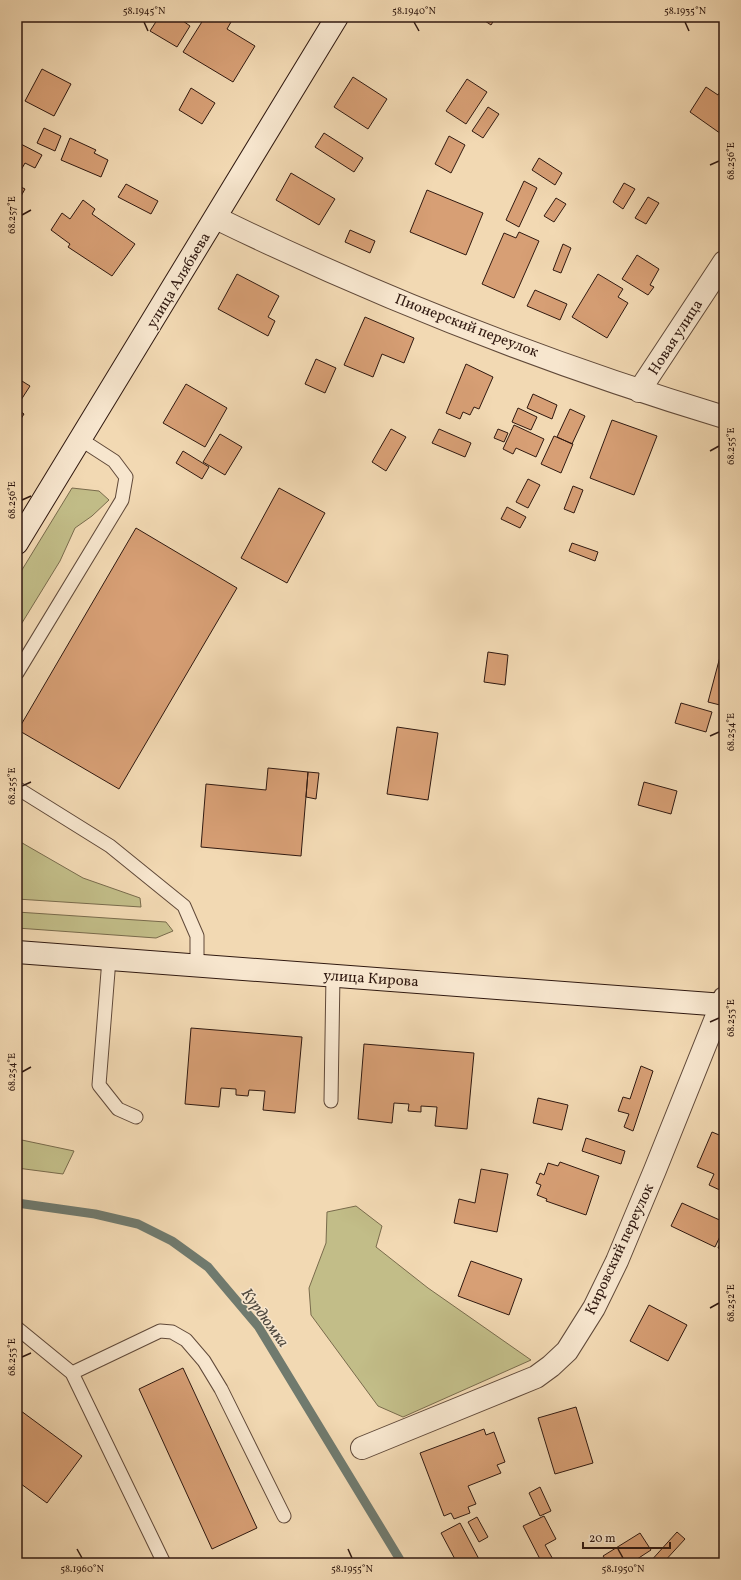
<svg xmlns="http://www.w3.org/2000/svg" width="741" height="1580" font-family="Vollkorn,serif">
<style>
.green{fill:#c2bd88;stroke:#796b4c}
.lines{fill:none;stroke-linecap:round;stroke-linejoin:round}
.stream{stroke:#707a6e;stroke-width:9}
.building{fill:#d79f75;stroke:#301910}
.service-casing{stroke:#604939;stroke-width:15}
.minor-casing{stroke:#604939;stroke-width:24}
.secondary-casing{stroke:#301910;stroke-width:24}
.service{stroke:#f7e6ce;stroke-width:13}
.minor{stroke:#f7e6ce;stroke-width:22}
.secondary{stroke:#f7e6ce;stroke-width:22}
.ticks{fill:none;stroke:#301910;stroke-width:1.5}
.labels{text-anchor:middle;stroke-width:3;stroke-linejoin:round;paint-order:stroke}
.street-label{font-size:15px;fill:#301910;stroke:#f7e6ce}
.water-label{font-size:16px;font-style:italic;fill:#50493f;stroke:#f7e6ce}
.neatline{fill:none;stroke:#301910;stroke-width:1.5}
.ticks-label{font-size:10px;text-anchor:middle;fill:#301910}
</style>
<rect width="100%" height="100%" fill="#f2d9b3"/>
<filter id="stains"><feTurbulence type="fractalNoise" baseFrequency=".005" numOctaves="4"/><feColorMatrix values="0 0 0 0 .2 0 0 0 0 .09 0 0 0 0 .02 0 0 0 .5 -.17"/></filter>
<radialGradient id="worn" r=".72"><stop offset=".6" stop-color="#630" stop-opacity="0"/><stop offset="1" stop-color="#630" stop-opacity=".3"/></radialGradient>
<path class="green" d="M 72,488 L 99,491 L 109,500 L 92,516 L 75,528 L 60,561 L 17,631 L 17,578 Z
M 17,840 L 83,878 L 140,898 L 141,907 L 17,899 Z
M 17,912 L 166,922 L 173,931 L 156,938 L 17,928 Z
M 17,1139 L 74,1151 L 63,1174 L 17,1168 Z
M 356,1206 L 382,1226 L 376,1247 L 428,1288 L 531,1360 L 403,1417 L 378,1406 L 311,1315 L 309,1288 L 326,1243 L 327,1212 Z"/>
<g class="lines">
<path class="stream" d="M 17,1203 L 95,1214 L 138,1224 L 172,1241 L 208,1267 L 258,1326 L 402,1563"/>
</g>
<path class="building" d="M 159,17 L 186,17 L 183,21 L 190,26 L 177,47 L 150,31 Z
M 205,17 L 223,17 L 231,22 L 227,29 L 255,46 L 233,82 L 183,52 Z
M 479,17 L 496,17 L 491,25 Z
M 42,69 L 71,84 L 54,116 L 25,101 Z
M 353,77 L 387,99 L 368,129 L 334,107 Z
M 467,79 L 487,92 L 466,124 L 446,111 Z
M 724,85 L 724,136 L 690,112 L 706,87 L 718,95 Z
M 191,88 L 215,103 L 202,124 L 179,110 Z
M 488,107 L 499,114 L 483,138 L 472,131 Z
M 44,128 L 61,136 L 55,151 L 37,143 Z
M 324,133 L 363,158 L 354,172 L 315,147 Z
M 449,136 L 465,145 L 451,173 L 435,164 Z
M 70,138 L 96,150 L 94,153 L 108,160 L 101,177 L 61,160 Z
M 17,142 L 42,155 L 35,168 L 25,163 L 17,177 Z
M 539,158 L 562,173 L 555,185 L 532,170 Z
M 291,173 L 335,199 L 319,225 L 276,200 Z
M 524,181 L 537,188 L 519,227 L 506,220 Z
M 624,183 L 635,189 L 623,209 L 613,202 Z
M 126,184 L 158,201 L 151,214 L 118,197 Z
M 17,185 L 25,189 L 17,203 Z
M 427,190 L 483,213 L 466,255 L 410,232 Z
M 648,197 L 659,203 L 646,224 L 635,218 Z
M 556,198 L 566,204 L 554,222 L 544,216 Z
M 83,200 L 95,209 L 92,214 L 135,244 L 112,276 L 68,247 L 70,244 L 51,230 L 62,213 L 70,219 Z
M 350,230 L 375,241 L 370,253 L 345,242 Z
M 519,232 L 539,241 L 514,298 L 482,284 L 504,233 L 516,238 Z
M 563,244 L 571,248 L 561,273 L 553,270 Z
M 637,255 L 659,269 L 650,285 L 654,287 L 648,295 L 622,279 Z
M 237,274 L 279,296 L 268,317 L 275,321 L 268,336 L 218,309 Z
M 598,274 L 623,289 L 618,297 L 628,303 L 607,338 L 572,317 Z
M 535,290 L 567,304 L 560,320 L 527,306 Z
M 365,317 L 414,338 L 404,363 L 382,354 L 373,377 L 344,365 Z
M 316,359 L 336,368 L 325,393 L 305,384 Z
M 466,364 L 493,377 L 479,409 L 474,407 L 470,415 L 463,412 L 460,419 L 446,413 Z
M 17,378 L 30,386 L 21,400 L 17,398 Z
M 186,384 L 227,408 L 205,447 L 163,423 Z
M 533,394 L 557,405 L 552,419 L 527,408 Z
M 518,408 L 537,417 L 531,430 L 512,422 Z
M 17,409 L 24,414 L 17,425 Z
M 570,409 L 585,416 L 572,444 L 557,437 Z
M 612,420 L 657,436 L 634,495 L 590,478 Z
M 514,425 L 544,439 L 536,457 L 516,448 L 513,454 L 503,449 Z
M 391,429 L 406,437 L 386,471 L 372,462 Z
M 439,429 L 471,443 L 465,457 L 432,443 Z
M 498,429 L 508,433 L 504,442 L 494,438 Z
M 220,434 L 242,447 L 225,475 L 203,462 Z
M 554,436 L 573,444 L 561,473 L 541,464 Z
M 183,451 L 209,467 L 202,479 L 176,463 Z
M 528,479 L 540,485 L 528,508 L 516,502 Z
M 573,486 L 583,490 L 574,513 L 564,509 Z
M 279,488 L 325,513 L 287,583 L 241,558 Z
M 507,507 L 526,517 L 520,528 L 501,519 Z
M 136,528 L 237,588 L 119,789 L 18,730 Z
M 572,543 L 598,552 L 595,561 L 569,551 Z
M 488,652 L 508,655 L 505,685 L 484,682 Z
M 721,653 L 724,654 L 724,706 L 708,702 Z
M 681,703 L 712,712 L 706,732 L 675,723 Z
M 397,727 L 438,733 L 428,800 L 387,794 Z
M 268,768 L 308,772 L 301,856 L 201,847 L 206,784 L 266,790 Z
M 308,772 L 319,773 L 316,799 L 306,797 Z
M 644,782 L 677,791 L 671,814 L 638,805 Z
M 191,1028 L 302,1037 L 295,1113 L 263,1110 L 265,1091 L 249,1090 L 248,1096 L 236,1095 L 236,1089 L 221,1088 L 219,1107 L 185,1104 Z
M 364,1044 L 474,1053 L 467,1129 L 435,1126 L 437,1107 L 421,1106 L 421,1112 L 408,1111 L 409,1104 L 394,1103 L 392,1123 L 358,1119 Z
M 641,1066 L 653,1071 L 633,1131 L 624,1127 L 629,1114 L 618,1111 L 623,1097 L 630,1099 Z
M 538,1098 L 568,1105 L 562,1130 L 533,1123 Z
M 712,1132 L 724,1137 L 724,1192 L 709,1185 L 714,1174 L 697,1167 Z
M 586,1138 L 625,1151 L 621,1164 L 582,1151 Z
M 560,1162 L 599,1176 L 586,1215 L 546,1201 L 547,1199 L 537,1195 L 541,1185 L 536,1183 L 540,1173 L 544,1175 L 548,1163 L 558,1166 Z
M 481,1169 L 508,1174 L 497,1232 L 454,1223 L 459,1199 L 475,1203 Z
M 682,1203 L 724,1222 L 724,1228 L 715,1247 L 671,1226 Z
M 724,1234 L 724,1251 L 718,1248 Z
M 471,1261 L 522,1279 L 509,1315 L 458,1296 Z
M 649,1305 L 687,1325 L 668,1361 L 630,1341 Z
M 183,1368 L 257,1528 L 212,1549 L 139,1389 Z
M 576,1407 L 593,1463 L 555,1474 L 538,1418 Z
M 17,1408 L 82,1456 L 47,1503 L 17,1481 Z
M 484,1429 L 486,1435 L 494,1432 L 505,1462 L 497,1465 L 501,1473 L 468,1486 L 476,1504 L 468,1507 L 470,1513 L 454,1519 L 451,1513 L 444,1516 L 420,1453 Z
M 540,1487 L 551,1511 L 540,1516 L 529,1493 Z
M 544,1516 L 556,1539 L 545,1545 L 555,1563 L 542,1563 L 523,1526 Z
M 477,1517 L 488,1537 L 479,1542 L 468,1522 Z
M 460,1523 L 481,1563 L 457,1563 L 441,1533 Z
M 677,1532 L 685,1539 L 663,1563 L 649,1563 Z
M 640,1533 L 651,1550 L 631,1563 L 608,1563 L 603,1556 Z"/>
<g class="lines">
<defs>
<path id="service" d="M 17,673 L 122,500 L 126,477 L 114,461 L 80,439
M 17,788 L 110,846 L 184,906 L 197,936 L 197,965
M 109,959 L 99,1085 L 118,1109 L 136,1117
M 331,1101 L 333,975
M 17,1328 L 72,1373 L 164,1563
M 72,1373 L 160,1331 L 172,1332 L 186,1340 L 204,1361 L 221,1389 L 284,1516"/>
<path id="minor" d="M 216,218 C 378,297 552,365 724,417
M 639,391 L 724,262
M 362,1448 L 536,1377 L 551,1366 L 567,1351 L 594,1308 L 617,1261 L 655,1170 L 724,998"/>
<path id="secondary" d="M 17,543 L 337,17
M 17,952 L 724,1005"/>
</defs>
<use href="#service" class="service-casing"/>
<use href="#minor" class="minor-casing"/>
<use href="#secondary" class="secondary-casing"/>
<use href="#service" class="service"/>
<use href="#minor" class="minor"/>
<use href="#secondary" class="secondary"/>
</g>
<path class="ticks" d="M 144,22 L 148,31M 414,22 L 419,31M 685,22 L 689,31M 710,165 L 719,161M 22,215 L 31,210M 710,451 L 719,446M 22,500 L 31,496M 710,736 L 719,732M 22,786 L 31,782M 710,1022 L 719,1018M 22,1072 L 31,1067M 710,1308 L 719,1303M 22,1357 L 31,1353M 77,1549 L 82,1558M 348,1549 L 352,1558M 618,1549 L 623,1558"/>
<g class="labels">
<g class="street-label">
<text transform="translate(178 280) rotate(-59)" y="5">улица Алябьева</text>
<text transform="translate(467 325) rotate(21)" y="5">Пионерский переулок</text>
<text transform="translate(675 337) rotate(-57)" y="5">Новая улица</text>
<text transform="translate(371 978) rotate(4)" y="5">улица Кирова</text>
<text transform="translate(619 1249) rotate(-65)" y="5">Кировский переулок</text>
</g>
<g class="water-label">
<text transform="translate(266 1317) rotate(54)" y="6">Курдюмка</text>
</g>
</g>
<rect width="741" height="1580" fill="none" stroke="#f2d9b3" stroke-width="44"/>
<path d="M583 1542v6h87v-6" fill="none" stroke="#301910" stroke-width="2"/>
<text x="589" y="1542" font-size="12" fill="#301910" stroke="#f7e6ce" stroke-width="3" paint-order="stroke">20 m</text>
<rect x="22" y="22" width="697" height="1536" class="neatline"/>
<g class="ticks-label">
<text x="144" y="14">58.1945°N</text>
<text x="414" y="14">58.1940°N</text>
<text x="685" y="14">58.1935°N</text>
<text transform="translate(730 161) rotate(-90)" y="4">68.256°E</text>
<text transform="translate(11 215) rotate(-90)" y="4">68.257°E</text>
<text transform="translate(730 446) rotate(-90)" y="4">68.255°E</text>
<text transform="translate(11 500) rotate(-90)" y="4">68.256°E</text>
<text transform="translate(730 732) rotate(-90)" y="4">68.254°E</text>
<text transform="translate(11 786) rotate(-90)" y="4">68.255°E</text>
<text transform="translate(730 1018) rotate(-90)" y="4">68.253°E</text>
<text transform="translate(11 1072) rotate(-90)" y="4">68.254°E</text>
<text transform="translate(730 1303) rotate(-90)" y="4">68.252°E</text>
<text transform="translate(11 1357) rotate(-90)" y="4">68.253°E</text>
<text x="82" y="1572">58.1960°N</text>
<text x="352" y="1572">58.1955°N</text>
<text x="623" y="1572">58.1950°N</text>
</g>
<rect width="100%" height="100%" filter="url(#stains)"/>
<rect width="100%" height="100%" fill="url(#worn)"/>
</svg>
